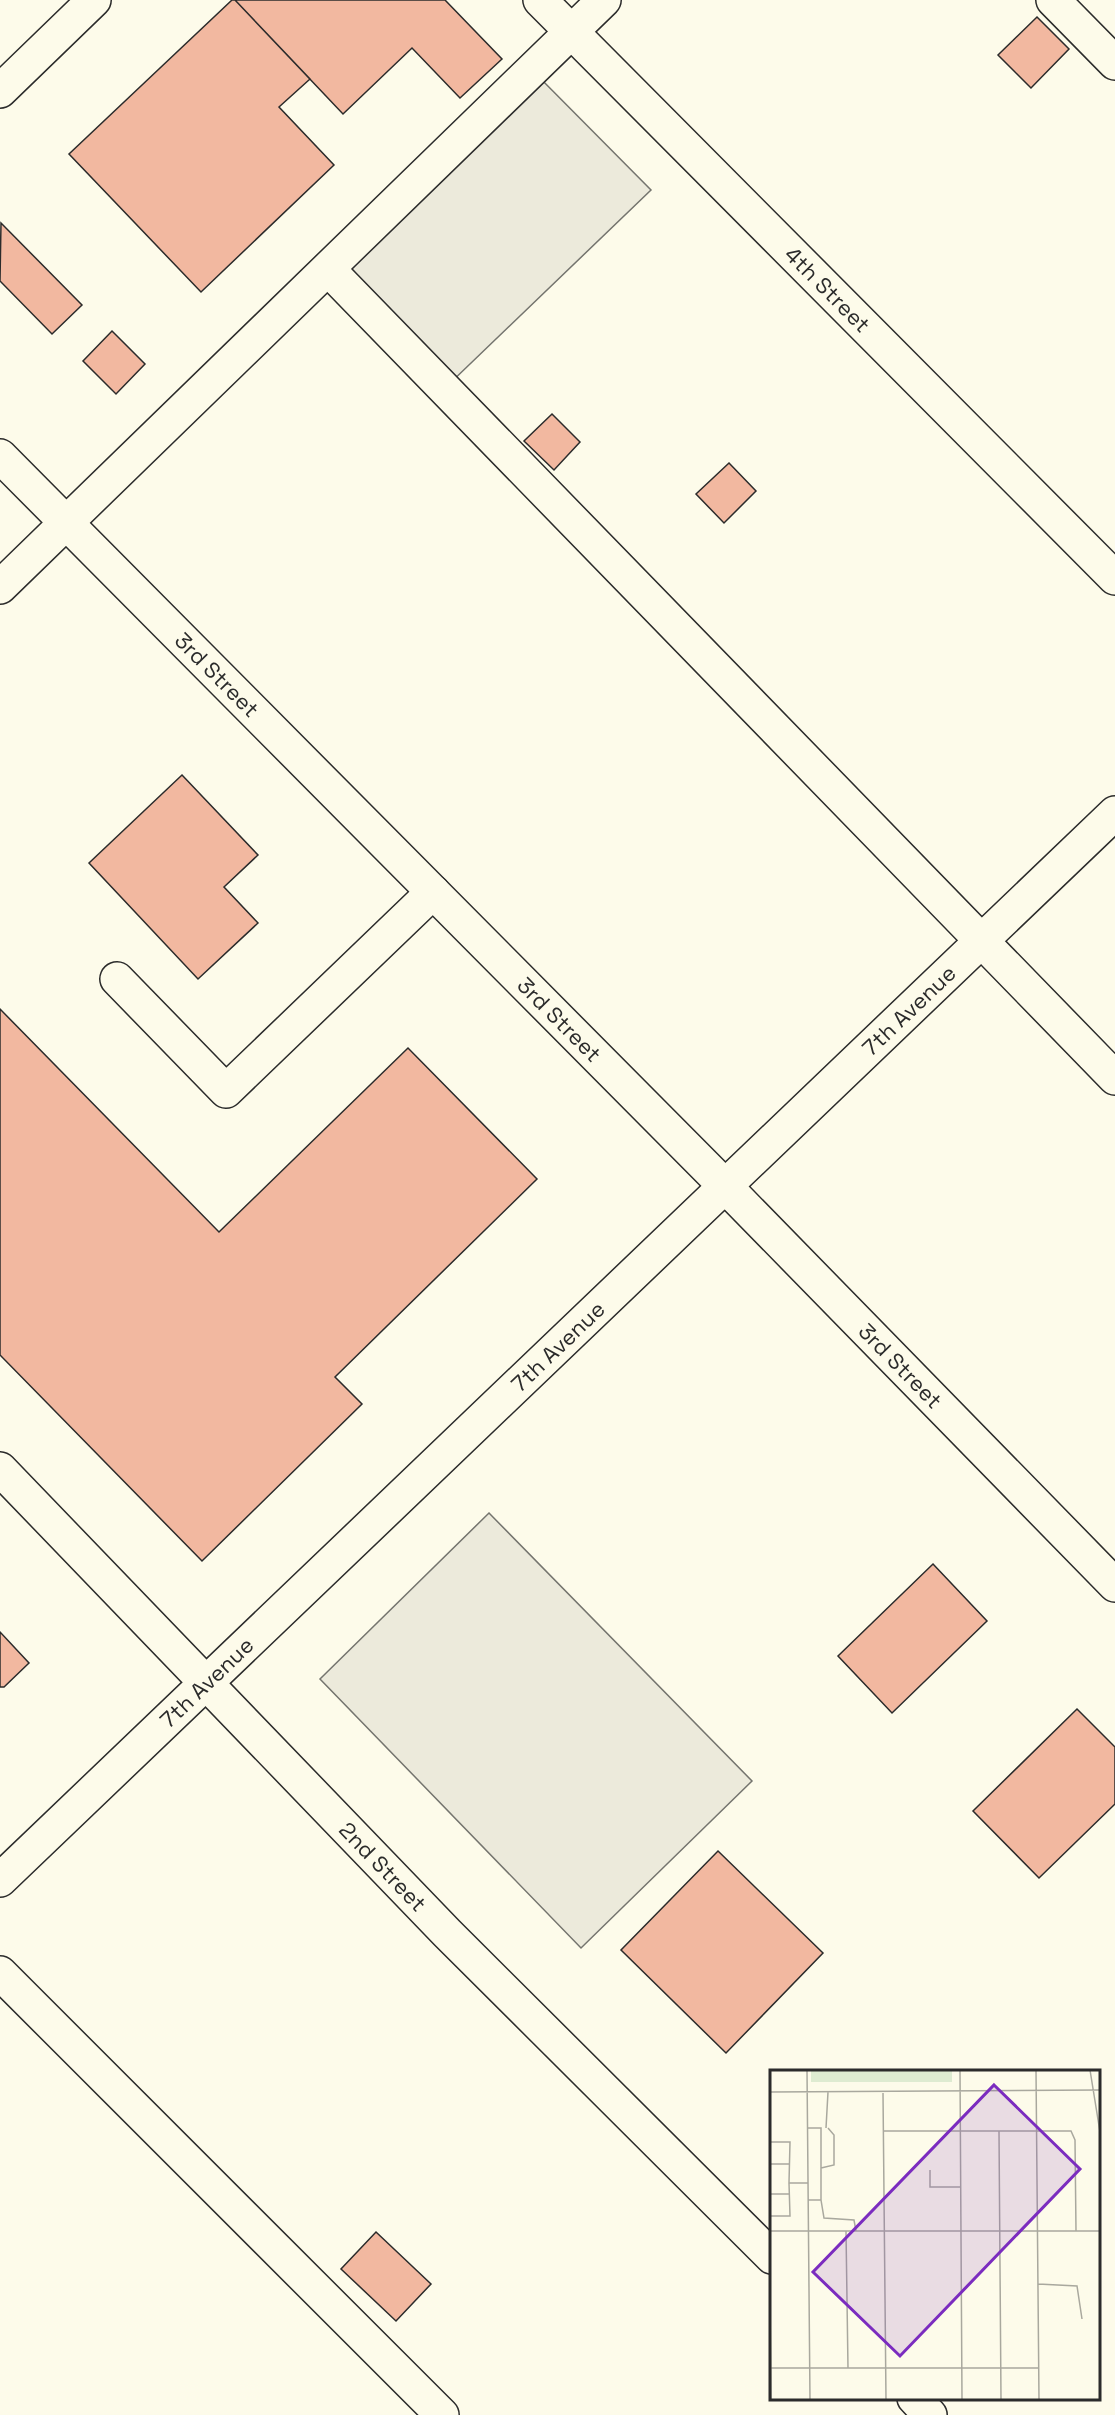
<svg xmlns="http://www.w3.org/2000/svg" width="1115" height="2415" font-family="'Space Grotesk',sans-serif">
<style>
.parking{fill:#eceadb;stroke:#74746e;stroke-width:1.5}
.building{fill:#f2b8a0;stroke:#2b2b2b;stroke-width:1.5}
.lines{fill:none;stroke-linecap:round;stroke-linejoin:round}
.minor-casing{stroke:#2b2b2b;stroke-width:36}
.minor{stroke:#fdfbea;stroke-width:33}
.labels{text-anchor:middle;stroke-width:4.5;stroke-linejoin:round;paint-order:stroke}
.street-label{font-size:22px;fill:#2b2b2b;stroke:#fdfbea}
.inset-road{fill:none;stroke:#a9a89e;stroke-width:1.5}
.view{fill:#7b2cbf;fill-opacity:0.15;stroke:#7b2cbf;stroke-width:3}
.inset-edge{fill:none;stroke:#2b2b2b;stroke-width:3}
</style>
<rect width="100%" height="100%" fill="#fdfbea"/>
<path class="parking" d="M 532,70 L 651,190 L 444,389 L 328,269 Z
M 489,1513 L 752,1781 L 581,1948 L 320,1679 Z"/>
<path class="building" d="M 232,0 L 235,0 L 310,79 L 279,107 L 334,165 L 201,292 L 69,154 Z
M 235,0 L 445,0 L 502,59 L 460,98 L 412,48 L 343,114 Z
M 1037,17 L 1069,49 L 1031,88 L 998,55 Z
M 1,223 L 82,305 L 52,334 L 0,281 Z
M 112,331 L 145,364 L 116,394 L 83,361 Z
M 552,414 L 580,442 L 554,470 L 524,441 Z
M 729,463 L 756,491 L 724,523 L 696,494 Z
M 182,775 L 258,855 L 224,887 L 258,923 L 198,979 L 89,863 Z
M 0,1009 L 219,1232 L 408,1048 L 537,1179 L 335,1377 L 362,1404 L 202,1561 L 0,1355 Z
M 933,1564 L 987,1621 L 892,1713 L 838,1656 Z
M 0,1632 L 29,1663 L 4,1687 L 0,1687 Z
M 1077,1709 L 1115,1747 L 1115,1804 L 1039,1878 L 973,1811 Z
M 718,1851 L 823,1953 L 726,2053 L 621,1950 Z
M 376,2232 L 431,2284 L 396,2321 L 341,2269 Z"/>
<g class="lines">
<defs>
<g id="minor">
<path id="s1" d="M 540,0 L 1115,578"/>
<path d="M 1053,0 L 1115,63"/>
<path d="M 0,91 L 94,0"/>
<path d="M 328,269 L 1115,1078"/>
<path id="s2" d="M 0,456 L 725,1186 L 1115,1585"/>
<path d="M 0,587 L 604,0"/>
<path d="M 117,979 L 226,1091 L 433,892"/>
<path id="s3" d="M 0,1469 L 447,1933 L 772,2257"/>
<path id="s4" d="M 0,1880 L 1115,813"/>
<path d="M 0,1973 L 442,2415"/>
<path d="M 914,2398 L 930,2415"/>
</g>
</defs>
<use href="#minor" class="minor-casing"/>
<use href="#minor" class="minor"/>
</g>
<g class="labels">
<g class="street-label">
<text dy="8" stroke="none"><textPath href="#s1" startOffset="408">4th Street</textPath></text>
<text dy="8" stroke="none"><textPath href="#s2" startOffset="308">3rd Street</textPath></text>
<text dy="8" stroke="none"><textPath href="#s4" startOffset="1258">7th Avenue</textPath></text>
<text dy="8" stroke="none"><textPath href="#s2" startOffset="794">3rd Street</textPath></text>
<text dy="8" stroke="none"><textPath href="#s4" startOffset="772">7th Avenue</textPath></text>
<text dy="8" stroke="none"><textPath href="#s2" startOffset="1280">3rd Street</textPath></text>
<text dy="8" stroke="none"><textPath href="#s4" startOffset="286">7th Avenue</textPath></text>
<text dy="8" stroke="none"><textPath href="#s3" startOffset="552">2nd Street</textPath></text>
</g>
</g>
<g transform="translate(770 2070)">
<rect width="330" height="330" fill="#fdfbea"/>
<path d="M 41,0 L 182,0 L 182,12 L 41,12 Z" fill="#deebd1"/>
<path class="inset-road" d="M 37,0 L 40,330M 190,0 L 192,330M 266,0 L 269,330M 320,0 L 330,62M 0,22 L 330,20M 113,23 L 116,330M 38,58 L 51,58 L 51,130 L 38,130M 56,58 L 58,22M 114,61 L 301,61 L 305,70 L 306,161M 229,61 L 231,330M 0,72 L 20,72 L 19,113 L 38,113M 0,94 L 20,94M 51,98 L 64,95 L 64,65 L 58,58M 160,100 L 160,117 L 191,117M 0,124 L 19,124M 51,130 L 54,148 L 84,150 L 86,161M 0,146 L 20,146 L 19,113M 0,161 L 330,161M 76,161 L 78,298M 268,214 L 307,216 L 312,249M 0,232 L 1,330M 0,298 L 268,298"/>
<path class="view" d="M 224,15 L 310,99 L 130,286 L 43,202 Z"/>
<rect width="330" height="330" class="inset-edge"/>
</g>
</svg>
